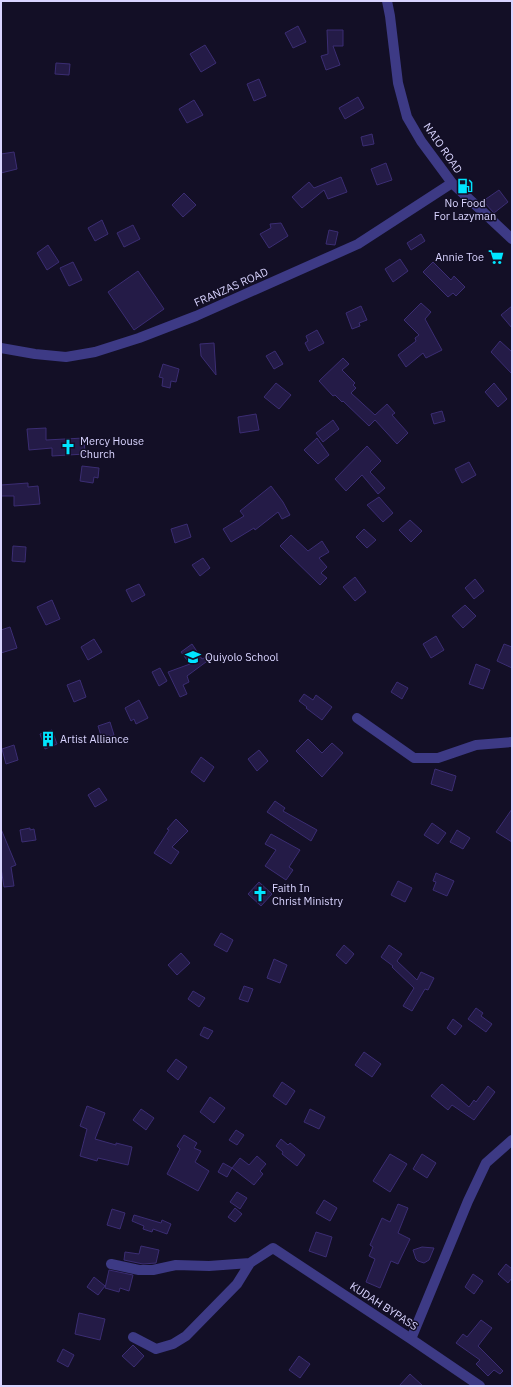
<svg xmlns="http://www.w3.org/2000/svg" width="513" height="1387" font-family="'IBM Plex Sans',sans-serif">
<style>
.building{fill:#241b47;stroke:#3b2d73}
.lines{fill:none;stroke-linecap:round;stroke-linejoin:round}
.minor{stroke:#3d3a85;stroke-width:10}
.labels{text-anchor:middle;stroke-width:3;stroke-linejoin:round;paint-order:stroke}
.street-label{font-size:11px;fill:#d9d4ff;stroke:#130f26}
.poi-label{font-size:11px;fill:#d9d4ff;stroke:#130f26;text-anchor:start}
</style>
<rect width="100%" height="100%" fill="#130f26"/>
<path class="building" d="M 298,26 L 306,42 L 293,48 L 285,33 Z
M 327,30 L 343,30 L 343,46 L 333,46 L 340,65 L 326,70 L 321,56 L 328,54 Z
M 205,45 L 216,63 L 201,72 L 190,54 Z
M 56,63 L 70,64 L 69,75 L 55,74 Z
M 259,79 L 266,96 L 254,101 L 247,84 Z
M 358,97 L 364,108 L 345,119 L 339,108 Z
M 194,100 L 203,115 L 187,123 L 179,109 Z
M 372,134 L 374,144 L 363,146 L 361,137 Z
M 14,152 L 17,169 L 1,173 L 1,154 Z
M 386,163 L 392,180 L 377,185 L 371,169 Z
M 341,177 L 347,192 L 328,199 L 324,190 L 302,208 L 292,197 L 309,182 L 314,188 Z
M 499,190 L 508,202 L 494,213 L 483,201 Z
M 184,193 L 196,205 L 183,217 L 172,205 Z
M 102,220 L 108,234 L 95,241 L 88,228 Z
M 281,223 L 288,236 L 269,248 L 260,234 L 271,228 L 270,224 Z
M 133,225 L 140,239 L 124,247 L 117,233 Z
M 329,230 L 338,232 L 335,245 L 326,244 Z
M 421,234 L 425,241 L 411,250 L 407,243 Z
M 48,245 L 59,262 L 47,270 L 37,253 Z
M 400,259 L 408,271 L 393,282 L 385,269 Z
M 73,262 L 82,280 L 69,286 L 60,268 Z
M 433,262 L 451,280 L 454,276 L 465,287 L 456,296 L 453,293 L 448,297 L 423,272 Z
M 138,271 L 164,309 L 134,330 L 108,292 Z
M 421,303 L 431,312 L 425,319 L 442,350 L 426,358 L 423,353 L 406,367 L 398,355 L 416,341 L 415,338 L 419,335 L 404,320 Z
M 361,306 L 367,320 L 359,323 L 360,326 L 352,329 L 346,313 Z
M 512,306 L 512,328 L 501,315 Z
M 317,330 L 324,343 L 309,351 L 305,343 L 308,341 L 306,336 Z
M 500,341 L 512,352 L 512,374 L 491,352 Z
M 214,343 L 216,375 L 201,356 L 200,344 Z
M 275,351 L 283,364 L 274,369 L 266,356 Z
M 343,358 L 349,364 L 342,370 L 355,383 L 353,385 L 356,388 L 351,393 L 375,415 L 387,404 L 395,413 L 392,415 L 408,433 L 397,444 L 375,420 L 369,426 L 343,401 L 342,402 L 335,395 L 333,396 L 319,381 Z
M 163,364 L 179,369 L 176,382 L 171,381 L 170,388 L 162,386 L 163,378 L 159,377 Z
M 276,383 L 291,395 L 279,409 L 264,397 Z
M 494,383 L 507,399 L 498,407 L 485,392 Z
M 442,411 L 445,421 L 434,424 L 431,414 Z
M 256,414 L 259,430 L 240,433 L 238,417 Z
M 333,420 L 339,429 L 323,442 L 316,433 Z
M 46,428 L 46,440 L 84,438 L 85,454 L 52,456 L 52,448 L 29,450 L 27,429 Z
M 317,438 L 329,455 L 318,464 L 304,450 Z
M 367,446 L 381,461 L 370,472 L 385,488 L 378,494 L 362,475 L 346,491 L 335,479 Z
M 469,462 L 476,475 L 462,483 L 455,469 Z
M 82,466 L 99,468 L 98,478 L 94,477 L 93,483 L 80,481 Z
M 28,483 L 28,487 L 38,486 L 40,504 L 14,506 L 14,496 L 1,496 L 1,485 Z
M 271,486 L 283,502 L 290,515 L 282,519 L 278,512 L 255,530 L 254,528 L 231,542 L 223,529 L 244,516 L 240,511 Z
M 379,497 L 393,513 L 383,522 L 367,505 Z
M 410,520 L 422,531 L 411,542 L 399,530 Z
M 187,524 L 191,537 L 175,543 L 171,529 Z
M 364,529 L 376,540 L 367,548 L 356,537 Z
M 291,535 L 308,551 L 322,541 L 329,552 L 319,558 L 327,567 L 321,573 L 327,578 L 320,585 L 280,546 Z
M 13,546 L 26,547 L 25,562 L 12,561 Z
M 203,558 L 210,568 L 200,576 L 192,565 Z
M 355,577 L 366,592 L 355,601 L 343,587 Z
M 475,579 L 484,591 L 474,599 L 465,588 Z
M 139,584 L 145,595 L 132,602 L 126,590 Z
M 52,600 L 60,619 L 46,625 L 37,607 Z
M 465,605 L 476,616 L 463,628 L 452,616 Z
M 10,627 L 17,648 L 1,653 L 1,630 Z
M 436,636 L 444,650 L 431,658 L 423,644 Z
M 94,639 L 102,652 L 88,660 L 81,647 Z
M 192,644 L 202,659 L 208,656 L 210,659 L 187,676 L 189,682 L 183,685 L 187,694 L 180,697 L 168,672 L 190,664 L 181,652 Z
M 504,644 L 512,647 L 512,668 L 497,661 Z
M 476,664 L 490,670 L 483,689 L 469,684 Z
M 160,668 L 167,681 L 159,686 L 152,672 Z
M 80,680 L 86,697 L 74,702 L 67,685 Z
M 397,682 L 408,688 L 402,699 L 391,692 Z
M 304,694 L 313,700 L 316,695 L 332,707 L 322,720 L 306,708 L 307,707 L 299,701 Z
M 139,700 L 148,718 L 136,724 L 134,719 L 131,721 L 125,708 Z
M 110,722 L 114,735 L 102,739 L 98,726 Z
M 52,730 L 57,744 L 45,749 L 40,734 Z
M 308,739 L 322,753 L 332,743 L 343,753 L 322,777 L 296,751 Z
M 14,745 L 18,760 L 6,764 L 2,749 Z
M 259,750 L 268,761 L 257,771 L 248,759 Z
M 201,757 L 214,767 L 204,782 L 191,772 Z
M 435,769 L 456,776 L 452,791 L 431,784 Z
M 99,788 L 107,800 L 95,807 L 88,795 Z
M 275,801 L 285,808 L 283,811 L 317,830 L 311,841 L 267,812 Z
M 512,809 L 512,842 L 496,832 Z
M 176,819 L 188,831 L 172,847 L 179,852 L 171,864 L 154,853 L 169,830 L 167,829 Z
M 432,823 L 446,833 L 438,844 L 424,835 Z
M 30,828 L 30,830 L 34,829 L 36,840 L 22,842 L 20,830 Z
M 1,829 L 16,865 L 11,867 L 14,886 L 4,887 L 1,868 Z
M 457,830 L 470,838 L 463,849 L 450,842 Z
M 271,834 L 300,850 L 289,867 L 293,870 L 286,880 L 265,866 L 276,850 L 265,844 Z
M 436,873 L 454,881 L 447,896 L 433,890 L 436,882 L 433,881 Z
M 398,881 L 412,888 L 405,902 L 391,895 Z
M 259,882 L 272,894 L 261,906 L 248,894 Z
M 221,933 L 233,940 L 227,952 L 214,945 Z
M 344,945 L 354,954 L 346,964 L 336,955 Z
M 389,945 L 402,954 L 397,961 L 417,980 L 421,972 L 434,978 L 428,990 L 425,989 L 412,1011 L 403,1006 L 414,988 L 392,967 L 393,966 L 381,957 Z
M 181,953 L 190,963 L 177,975 L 168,965 Z
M 274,959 L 287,965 L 280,983 L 267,978 Z
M 244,986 L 253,989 L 248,1002 L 239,999 Z
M 193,991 L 205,998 L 199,1007 L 188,999 Z
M 476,1008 L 483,1013 L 481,1016 L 492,1024 L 486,1032 L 468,1019 Z
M 453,1019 L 462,1026 L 455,1035 L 447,1028 Z
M 204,1027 L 213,1031 L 208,1039 L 200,1035 Z
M 364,1052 L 381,1064 L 372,1077 L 355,1065 Z
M 176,1059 L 187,1067 L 178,1080 L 167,1071 Z
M 282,1082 L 295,1091 L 286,1105 L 273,1096 Z
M 442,1084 L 469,1107 L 474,1100 L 476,1102 L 488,1086 L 495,1092 L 474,1120 L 452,1105 L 448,1110 L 431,1096 Z
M 210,1097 L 225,1108 L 214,1123 L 200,1112 Z
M 87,1106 L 105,1113 L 95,1139 L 116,1145 L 116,1143 L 132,1147 L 128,1165 L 98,1158 L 97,1161 L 80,1156 L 87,1129 L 80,1126 Z
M 141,1109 L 154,1118 L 146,1130 L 133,1120 Z
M 310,1109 L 325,1117 L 319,1129 L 304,1122 Z
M 236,1130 L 244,1135 L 237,1145 L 229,1140 Z
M 184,1135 L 197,1143 L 194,1148 L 201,1151 L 195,1162 L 209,1171 L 198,1191 L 167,1174 L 180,1149 L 177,1146 Z
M 281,1139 L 288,1145 L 290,1143 L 305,1155 L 297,1166 L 282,1154 L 283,1152 L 276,1146 Z
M 390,1154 L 407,1164 L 390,1192 L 373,1181 Z
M 422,1154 L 436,1163 L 427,1178 L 413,1169 Z
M 257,1156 L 266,1164 L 260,1171 L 263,1174 L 254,1185 L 232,1168 L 240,1158 L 249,1165 Z
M 223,1163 L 232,1168 L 227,1177 L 218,1172 Z
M 237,1192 L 247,1198 L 240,1209 L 230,1202 Z
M 324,1200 L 337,1208 L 330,1221 L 316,1213 Z
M 398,1204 L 408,1208 L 398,1233 L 410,1239 L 398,1264 L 391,1261 L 380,1288 L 366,1282 L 375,1259 L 369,1256 L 373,1247 L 370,1245 L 382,1218 L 390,1222 Z
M 235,1208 L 242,1214 L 235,1222 L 228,1217 Z
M 112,1209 L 125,1213 L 120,1229 L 107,1225 Z
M 134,1215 L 161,1223 L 162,1220 L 171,1224 L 167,1234 L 153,1229 L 152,1232 L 143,1229 L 144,1226 L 132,1221 Z
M 316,1232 L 332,1237 L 326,1257 L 309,1251 Z
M 141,1246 L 159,1250 L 156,1263 L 143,1264 L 124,1260 L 125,1252 L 139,1254 Z
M 422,1247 L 434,1248 L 429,1260 L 424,1263 L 418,1261 L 416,1259 L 413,1250 Z
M 506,1264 L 512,1269 L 512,1278 L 508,1283 L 498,1274 Z
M 109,1270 L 133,1275 L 129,1291 L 120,1288 L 119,1292 L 105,1288 Z
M 473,1274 L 483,1281 L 474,1294 L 465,1287 Z
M 94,1277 L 105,1286 L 98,1295 L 87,1287 Z
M 79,1313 L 105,1319 L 100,1340 L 75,1334 Z
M 481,1320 L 492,1328 L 478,1346 L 503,1371 L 500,1374 L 494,1370 L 488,1376 L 476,1364 L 480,1360 L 456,1343 L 463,1334 L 467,1337 Z
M 133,1345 L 144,1356 L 134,1367 L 122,1356 Z
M 63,1349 L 74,1355 L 68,1367 L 57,1361 Z
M 299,1356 L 310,1364 L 300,1378 L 289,1370 Z
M 410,1374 L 423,1386 L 399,1386 Z"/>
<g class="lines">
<path class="minor" d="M 387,1 L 390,16 L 398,83 L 407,117 L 421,141 L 452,183 L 512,239
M 1,348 L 35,354 L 66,357 L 95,352 L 139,338 L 196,316 L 358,244 L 452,183
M 357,718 L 414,758 L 438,758 L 476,745 L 512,742
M 111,1264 L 139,1270 L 153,1270 L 176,1265 L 209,1266 L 250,1263
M 133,1337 L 156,1349 L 173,1344 L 186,1336 L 237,1284 L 250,1263 L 273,1248 L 411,1339 L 480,1386
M 411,1339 L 468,1201 L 486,1163 L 512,1140"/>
</g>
<defs>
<symbol id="fuel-bare" viewBox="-9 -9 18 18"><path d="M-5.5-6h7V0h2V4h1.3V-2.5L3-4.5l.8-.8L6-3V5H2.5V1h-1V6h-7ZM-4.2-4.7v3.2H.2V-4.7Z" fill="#00e5ff" stroke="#130f26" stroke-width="2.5" paint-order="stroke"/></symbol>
<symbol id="supermarket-bare" viewBox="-9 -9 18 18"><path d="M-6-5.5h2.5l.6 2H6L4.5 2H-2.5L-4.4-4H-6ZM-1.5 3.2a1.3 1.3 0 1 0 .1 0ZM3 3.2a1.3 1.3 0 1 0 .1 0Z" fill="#00e5ff" stroke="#130f26" stroke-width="2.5" paint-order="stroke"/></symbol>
<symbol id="church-bare" viewBox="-9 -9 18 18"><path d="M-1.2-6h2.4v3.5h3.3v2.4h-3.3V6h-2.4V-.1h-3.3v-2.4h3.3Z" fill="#00e5ff" stroke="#130f26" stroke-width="2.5" paint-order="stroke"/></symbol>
<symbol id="school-bare" viewBox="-9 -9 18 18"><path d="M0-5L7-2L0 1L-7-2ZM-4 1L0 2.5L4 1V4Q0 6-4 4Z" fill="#00e5ff" stroke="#130f26" stroke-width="2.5" paint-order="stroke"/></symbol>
<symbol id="building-bare" viewBox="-9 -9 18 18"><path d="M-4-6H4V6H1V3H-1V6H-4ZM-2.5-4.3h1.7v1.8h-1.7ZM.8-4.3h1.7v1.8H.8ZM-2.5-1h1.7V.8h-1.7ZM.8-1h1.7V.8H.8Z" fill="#00e5ff" stroke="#130f26" stroke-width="2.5" paint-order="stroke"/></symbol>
</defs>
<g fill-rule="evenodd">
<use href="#fuel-bare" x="454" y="175" width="22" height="22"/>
<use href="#supermarket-bare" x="485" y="246" width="22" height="22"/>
<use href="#church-bare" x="57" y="436" width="22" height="22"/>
<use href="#school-bare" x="182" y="646" width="22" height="22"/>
<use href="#building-bare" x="37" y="728" width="22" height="22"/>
<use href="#church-bare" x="249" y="883" width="22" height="22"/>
</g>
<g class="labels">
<g class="street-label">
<text transform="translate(443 148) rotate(55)" y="4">NAIO ROAD</text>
<text transform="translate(231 287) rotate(-24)" y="4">FRANZAS ROAD</text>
<text transform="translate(384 1306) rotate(33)" y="4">KUDAH BYPASS</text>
</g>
<g class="poi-label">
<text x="465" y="207" text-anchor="middle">No Food<tspan x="465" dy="13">For Lazyman</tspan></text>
<text x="484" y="261" text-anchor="end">Annie Toe</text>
<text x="80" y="445">Mercy House<tspan x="80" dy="13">Church</tspan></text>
<text x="205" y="661">Quiyolo School</text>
<text x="60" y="743">Artist Alliance</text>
<text x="272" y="892">Faith In<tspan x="272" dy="13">Christ Ministry</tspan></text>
</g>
</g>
<rect width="513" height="1387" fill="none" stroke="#d9d4ff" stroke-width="4"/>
</svg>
